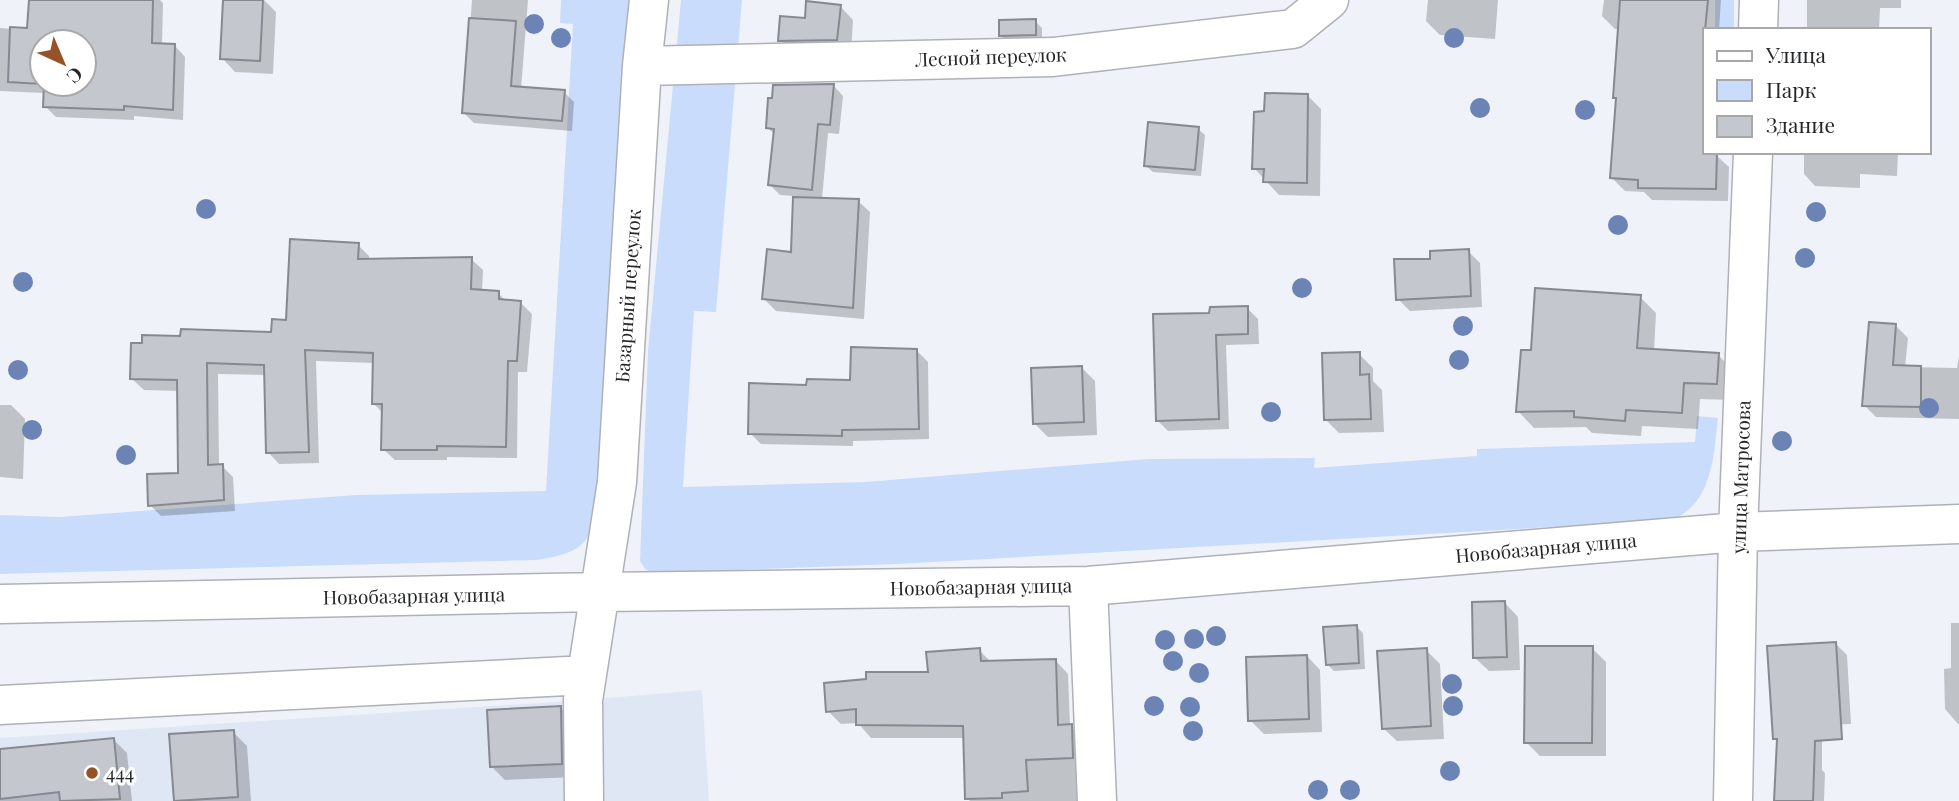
<svg xmlns="http://www.w3.org/2000/svg" width="1959" height="801" font-family="'Playfair Display',serif">
<style>
.built{fill:#e0e7f4}
.green{fill:#cadcfc}
.shadow{fill:#0003;fill-rule:evenodd}
.building{fill:#c4c8ce;stroke:#86898f;stroke-width:2}
.lines{fill:none;stroke-linecap:round;stroke-linejoin:round}
.minor-casing{stroke:#aeb1b7;stroke-width:41}
.minor{stroke:#fff;stroke-width:38}
.tree{fill:#6c83b5}
.poi-dot{fill:#975227;stroke:#fff;stroke-width:2.5}
.labels{text-anchor:middle;stroke-width:6;stroke-linejoin:round;paint-order:stroke}
.street-label{font-size:19px;fill:#242628;stroke:#fff}
.poi-label{font-size:19px;fill:#242628;stroke:#fff;text-anchor:start}
</style>
<rect width="100%" height="100%" fill="#eff3f9"/>
<path class="built" d="M 702,690 L 709,801 L 0,801 L 0,738 L 583,700 Z"/>
<path class="green" d="M 561,0 L 631,0 L 600,487 C 591,538 593,552 536,560 L 0,574 L 0,515 L 60,517 L 356,495 L 546,491 L 573,24 L 560,23 Z
M 681,0 L 742,0 L 716,312 L 694,311 L 683,487 L 865,482 L 1149,459 L 1315,458 L 1314,468 L 1477,456 L 1477,449 L 1695,442 L 1697,416 L 1718,418 C 1714,453 1713,498 1678,517 C 1667,522 1650,521 1639,522 L 897,564 L 652,573 L 645,569 L 640,561 L 648,351 Z
M 1715,0 L 1734,0 L 1734,30 L 1715,30 Z"/>
<path class="shadow" d="M 30,0 L 160,0 L 163,3 L 162,46 L 175,46 L 185,57 L 183,120 L 134,116 L 134,120 L 56,117 L 45,106 L 45,93 L 0,91 L 0,28 L 29,30 ZM 42,42 L 84,42 L 84,84 L 42,84 Z
M 225,0 L 264,0 L 276,12 L 273,74 L 235,72 L 222,58 Z
M 472,0 L 528,0 L 521,89 L 564,92 L 574,102 L 572,131 L 474,123 L 464,113 Z
M 1428,0 L 1498,0 L 1495,39 L 1440,35 L 1426,21 Z
M 1604,0 L 1721,0 L 1719,30 L 1705,30 L 1705,152 L 1719,152 L 1718,157 L 1729,167 L 1728,201 L 1652,200 L 1644,192 L 1625,191 L 1612,178 L 1617,100 L 1615,97 L 1619,29 L 1615,29 L 1602,16 Z
M 1807,0 L 1901,0 L 1901,8 L 1880,8 L 1879,30 L 1807,30 Z
M 840,6 L 853,20 L 851,53 L 793,54 L 780,40 L 807,20 Z
M 1035,21 L 1042,28 L 1042,41 L 1008,42 L 1001,36 Z
M 833,85 L 843,96 L 839,134 L 828,133 L 822,199 L 858,201 L 870,212 L 864,319 L 776,311 L 764,299 L 793,253 L 794,196 L 780,195 L 769,184 L 775,135 L 767,127 Z
M 1307,95 L 1321,109 L 1320,196 L 1279,195 L 1254,168 L 1266,113 Z
M 1198,129 L 1205,135 L 1201,176 L 1153,172 L 1146,166 Z
M 1804,152 L 1898,152 L 1897,176 L 1860,174 L 1860,188 L 1815,186 L 1804,174 Z
M 358,245 L 369,256 L 369,261 L 471,259 L 483,270 L 482,292 L 498,293 L 507,302 L 521,303 L 532,314 L 527,372 L 518,372 L 517,458 L 447,457 L 447,460 L 395,460 L 383,449 L 383,413 L 374,404 L 374,363 L 316,361 L 319,463 L 279,464 L 268,452 L 266,375 L 218,374 L 219,466 L 222,466 L 233,477 L 235,511 L 161,516 L 150,505 L 179,475 L 179,391 L 144,390 L 132,379 L 273,334 L 288,321 Z
M 1468,251 L 1480,263 L 1482,307 L 1410,311 L 1398,299 L 1432,261 Z
M 1640,297 L 1656,313 L 1654,351 L 1718,355 L 1734,371 L 1733,400 L 1700,399 L 1698,429 L 1642,426 L 1641,436 L 1592,433 L 1586,427 L 1534,428 L 1518,411 L 1533,352 Z
M 1247,308 L 1258,319 L 1259,344 L 1226,345 L 1229,429 L 1168,431 L 1157,420 L 1211,314 Z
M 1896,326 L 1908,338 L 1905,367 L 1957,368 L 1959,355 L 1959,419 L 1876,417 L 1864,405 Z
M 917,351 L 928,362 L 929,439 L 853,441 L 853,446 L 761,444 L 750,433 L 808,387 L 852,382 Z
M 1359,354 L 1373,368 L 1373,381 L 1382,390 L 1384,432 L 1339,433 L 1325,419 Z
M 1081,367 L 1095,381 L 1097,435 L 1048,437 L 1034,423 Z
M 0,405 L 11,405 L 25,419 L 23,479 L 0,477 Z
M 1505,603 L 1518,617 L 1520,670 L 1489,671 L 1475,658 Z
M 1951,623 L 1959,623 L 1959,725 L 1945,709 L 1944,669 L 1951,668 Z
M 1357,627 L 1363,633 L 1365,669 L 1334,671 L 1327,664 Z
M 1835,643 L 1847,655 L 1851,724 L 1822,725 L 1822,770 L 1825,773 L 1824,801 L 1776,801 L 1779,743 L 1774,738 Z
M 1592,648 L 1606,662 L 1606,756 L 1540,756 L 1526,742 Z
M 979,650 L 992,663 L 1055,660 L 1068,674 L 1070,726 L 1084,739 L 1086,801 L 970,801 L 967,798 L 965,738 L 871,738 L 858,723 L 841,724 L 828,711 L 929,674 Z
M 1426,650 L 1440,664 L 1444,739 L 1397,741 L 1383,728 Z
M 1307,656 L 1320,670 L 1322,732 L 1264,734 L 1250,720 Z
M 561,708 L 574,722 L 575,777 L 505,780 L 491,766 Z
M 233,732 L 247,746 L 251,801 L 175,801 L 171,736 Z
M 113,739 L 127,753 L 132,801 L 0,801 L 0,749 L 24,746 L 27,748 Z"/>
<path class="building" d="M 29,0 L 153,0 L 152,43 L 175,44 L 173,110 L 124,106 L 124,110 L 43,107 L 44,84 L 84,84 L 84,42 L 42,42 L 42,84 L 8,82 L 10,27 L 27,28 Z
M 223,0 L 263,0 L 260,61 L 220,59 Z
M 1620,0 L 1708,0 L 1705,30 L 1705,152 L 1717,152 L 1716,189 L 1638,188 L 1638,180 L 1610,178 L 1616,98 L 1613,98 Z
M 806,1 L 841,5 L 837,40 L 778,41 L 780,16 L 805,18 Z
M 469,18 L 516,21 L 511,86 L 565,90 L 562,121 L 462,113 Z
M 1036,19 L 1036,35 L 999,36 L 999,20 Z
M 834,84 L 830,125 L 818,124 L 812,190 L 768,185 L 774,129 L 766,128 L 768,98 L 772,98 L 773,85 Z
M 1265,93 L 1308,94 L 1307,183 L 1263,182 L 1264,169 L 1252,169 L 1254,112 L 1264,111 Z
M 1148,122 L 1199,127 L 1195,170 L 1144,166 Z
M 793,197 L 859,199 L 853,308 L 762,299 L 767,249 L 791,252 Z
M 290,239 L 359,243 L 358,259 L 472,257 L 471,289 L 499,291 L 499,299 L 521,301 L 517,361 L 508,361 L 506,447 L 437,446 L 437,450 L 381,450 L 382,404 L 372,404 L 373,353 L 305,350 L 309,452 L 266,453 L 264,365 L 207,363 L 208,465 L 223,464 L 224,500 L 148,506 L 147,474 L 178,473 L 177,380 L 130,379 L 131,343 L 142,343 L 142,335 L 180,336 L 181,329 L 271,332 L 272,319 L 286,320 Z
M 1469,249 L 1471,296 L 1396,300 L 1394,259 L 1430,259 L 1430,251 Z
M 1535,288 L 1641,295 L 1637,348 L 1719,353 L 1717,384 L 1684,383 L 1682,413 L 1626,410 L 1625,421 L 1574,417 L 1574,411 L 1516,412 L 1521,350 L 1531,350 Z
M 1248,306 L 1248,334 L 1216,335 L 1219,419 L 1156,421 L 1153,314 L 1209,313 L 1210,307 Z
M 1869,322 L 1896,324 L 1893,365 L 1921,366 L 1921,407 L 1862,406 Z
M 851,347 L 917,349 L 919,429 L 842,430 L 842,436 L 748,434 L 749,383 L 806,385 L 807,379 L 850,380 Z
M 1360,352 L 1360,375 L 1369,374 L 1371,419 L 1324,420 L 1322,353 Z
M 1082,366 L 1084,422 L 1033,424 L 1031,368 Z
M 1505,601 L 1507,657 L 1473,658 L 1472,602 Z
M 1357,625 L 1359,663 L 1326,665 L 1323,627 Z
M 1836,642 L 1842,739 L 1815,741 L 1813,801 L 1774,801 L 1777,739 L 1773,739 L 1767,646 Z
M 1525,646 L 1593,646 L 1592,743 L 1524,743 Z
M 980,648 L 981,661 L 1056,659 L 1058,725 L 1072,724 L 1073,758 L 1026,760 L 1028,791 L 1002,793 L 1002,798 L 965,799 L 963,726 L 856,725 L 856,709 L 826,712 L 824,683 L 866,679 L 866,672 L 928,672 L 926,652 Z
M 1427,648 L 1431,726 L 1382,729 L 1377,651 Z
M 1307,655 L 1309,719 L 1248,721 L 1246,657 Z
M 561,706 L 562,764 L 490,767 L 487,710 Z
M 234,730 L 238,797 L 174,801 L 169,734 Z
M 114,738 L 120,799 L 60,801 L 59,792 L 0,799 L 0,749 Z"/>
<g class="lines">
<defs>
<path id="minor" d="M 1758,30 L 1759,0
M 642,66 L 1053,57 L 1293,29 L 1329,0
M 1088,586 L 1097,801
M 0,604 L 601,592 L 1088,586 L 1738,532 L 1959,524
M 0,705 L 587,675
M 584,801 L 583,700 L 617,482 L 642,66 L 649,0
M 1733,801 L 1738,532 L 1753,152"/>
</defs>
<use href="#minor" class="minor-casing"/>
<use href="#minor" class="minor"/>
</g>
<g class="tree">
<circle cx="534" cy="24" r="10"/>
<circle cx="561" cy="38" r="10"/>
<circle cx="1454" cy="38" r="10"/>
<circle cx="1480" cy="108" r="10"/>
<circle cx="1585" cy="110" r="10"/>
<circle cx="206" cy="209" r="10"/>
<circle cx="1816" cy="212" r="10"/>
<circle cx="1618" cy="225" r="10"/>
<circle cx="1805" cy="258" r="10"/>
<circle cx="23" cy="282" r="10"/>
<circle cx="1302" cy="288" r="10"/>
<circle cx="1463" cy="326" r="10"/>
<circle cx="1459" cy="360" r="10"/>
<circle cx="18" cy="370" r="10"/>
<circle cx="1929" cy="408" r="10"/>
<circle cx="1271" cy="412" r="10"/>
<circle cx="32" cy="430" r="10"/>
<circle cx="1782" cy="441" r="10"/>
<circle cx="126" cy="455" r="10"/>
<circle cx="1216" cy="636" r="10"/>
<circle cx="1194" cy="639" r="10"/>
<circle cx="1165" cy="640" r="10"/>
<circle cx="1173" cy="661" r="10"/>
<circle cx="1199" cy="673" r="10"/>
<circle cx="1452" cy="684" r="10"/>
<circle cx="1154" cy="706" r="10"/>
<circle cx="1453" cy="706" r="10"/>
<circle cx="1190" cy="707" r="10"/>
<circle cx="1193" cy="731" r="10"/>
<circle cx="1450" cy="771" r="10"/>
<circle cx="1318" cy="790" r="10"/>
<circle cx="1350" cy="790" r="10"/>
</g>
<circle class="poi-dot" cx="92" cy="773" r="7"/>
<g class="labels">
<g class="street-label">
<text transform="translate(991 57) rotate(-2)" y="7">Лесной переулок</text>
<text transform="translate(628 296) rotate(-86)" y="7">Базарный переулок</text>
<text transform="translate(1741 477) rotate(-88)" y="7">улица Матросова</text>
<text transform="translate(1546 548) rotate(-5)" y="7">Новобазарная улица</text>
<text transform="translate(981 587) rotate(-1)" y="7">Новобазарная улица</text>
<text transform="translate(414 596) rotate(-1)" y="7">Новобазарная улица</text>
</g>
<g class="poi-label">
<text x="106" y="780">444</text>
</g>
</g>
<rect x="1703" y="28" width="228" height="126" fill="#ffffff" stroke="#a7a8a9" stroke-width="2"/>
<rect x="1717" y="51" width="35" height="10" fill="#ffffff" stroke="#a7a8a9" stroke-width="2"/>
<text x="1766" y="63" font-size="21" fill="#242628">Улица</text>
<rect x="1717" y="80" width="35" height="21" fill="#cadcfc" stroke="#a7a8a9" stroke-width="2"/>
<text x="1766" y="98" font-size="21" fill="#242628">Парк</text>
<rect x="1717" y="116" width="35" height="21" fill="#c4c8ce" stroke="#a7a8a9" stroke-width="2"/>
<text x="1766" y="133" font-size="21" fill="#242628">Здание</text>
<g transform="translate(63 63) rotate(136)"><circle r="33" fill="#ffffff" stroke="#a7a8a9" stroke-width="2"/>
<path d="M0-5L12 26L0 18L-12 26Z" fill="#975227"/>
<text y="-10" font-size="19" font-weight="bold" text-anchor="middle" fill="#242628">С</text>
</g>
</svg>
